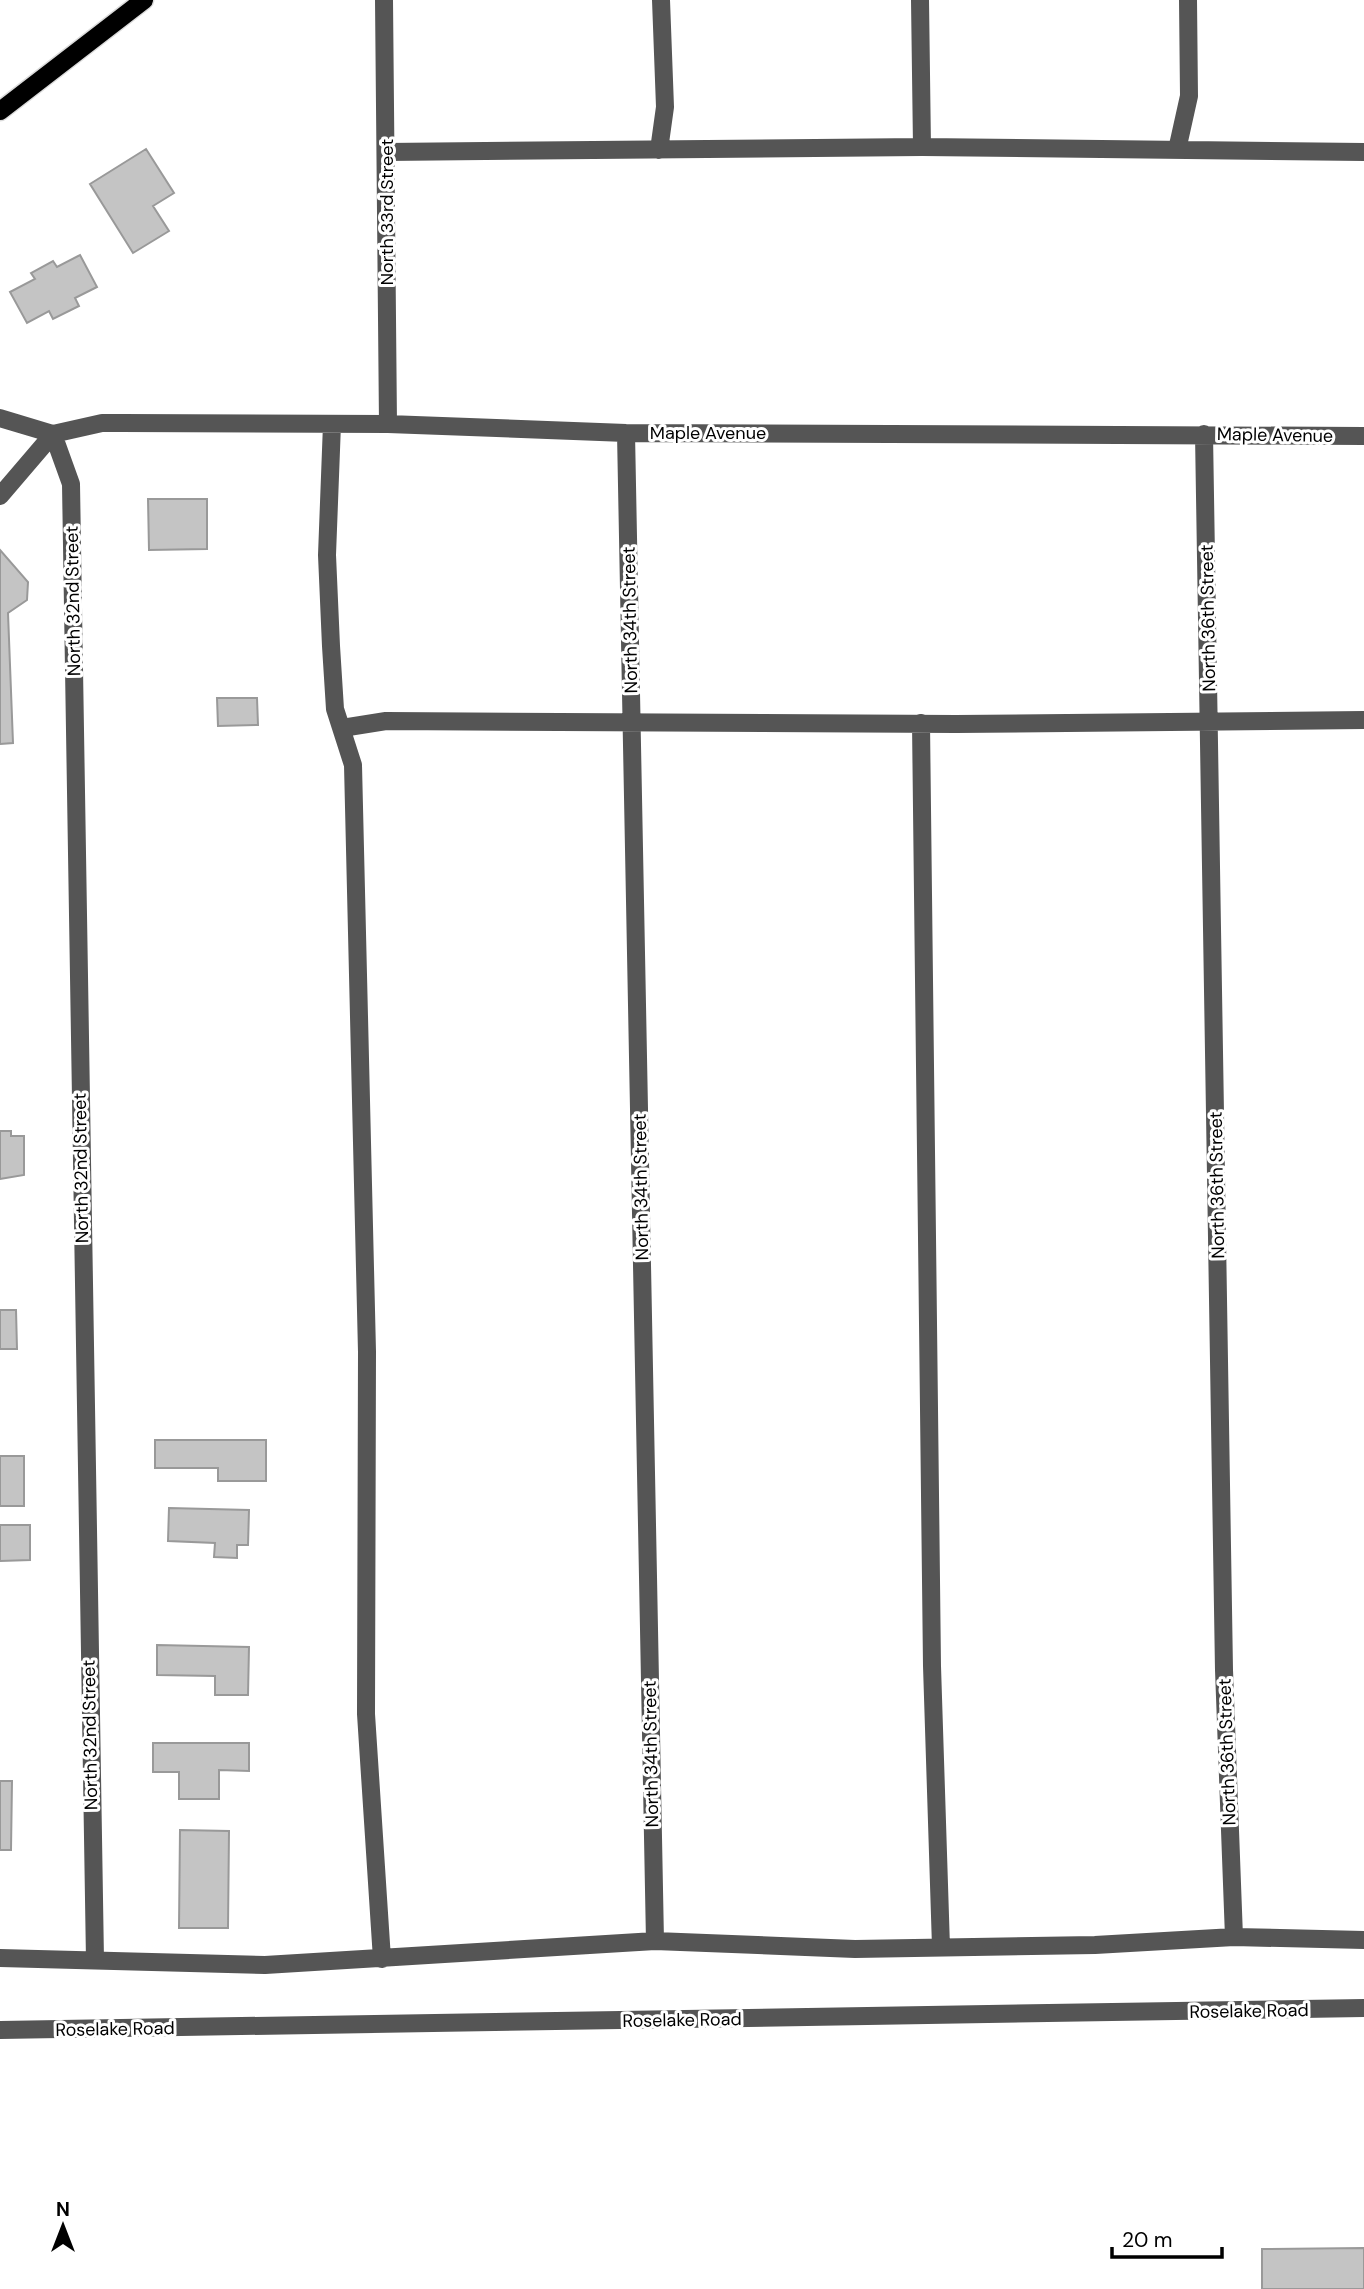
<svg xmlns="http://www.w3.org/2000/svg" width="1364" height="2289" font-family="'DM Sans',sans-serif">
<style>
.building{fill:#c4c4c4;stroke:#999;stroke-width:2}
.lines{fill:none;stroke-linecap:round;stroke-linejoin:round}
.major-casing{stroke:#dbdbdb;stroke-width:21}
.minor{stroke:#555;stroke-width:18}
.major{stroke:#000;stroke-width:18}
.labels{text-anchor:middle;stroke-width:6;stroke-linejoin:round;paint-order:stroke}
.street-label{font-size:18px;fill:#000;stroke:#fff}
</style>
<rect width="100%" height="100%" fill="#fff"/>
<path class="building" d="M 146,149 L 174,193 L 153,206 L 169,231 L 133,253 L 90,184 Z
M 80,255 L 97,287 L 75,298 L 79,306 L 53,319 L 49,311 L 27,323 L 10,292 L 35,279 L 31,273 L 53,261 L 57,267 Z
M 148,499 L 207,499 L 207,549 L 149,550 Z
M 0,550 L 28,582 L 27,600 L 8,613 L 13,743 L 0,744 Z
M 217,698 L 257,698 L 258,725 L 218,726 Z
M 0,1131 L 11,1131 L 11,1136 L 24,1136 L 24,1175 L 0,1179 Z
M 0,1310 L 16,1310 L 17,1349 L 0,1349 Z
M 155,1440 L 266,1440 L 266,1481 L 218,1481 L 218,1468 L 155,1468 Z
M 0,1456 L 24,1456 L 24,1506 L 0,1506 Z
M 169,1508 L 249,1510 L 248,1545 L 237,1545 L 237,1558 L 214,1557 L 215,1543 L 168,1541 Z
M 0,1525 L 30,1525 L 30,1560 L 0,1561 Z
M 157,1645 L 249,1647 L 248,1695 L 215,1695 L 215,1676 L 157,1675 Z
M 153,1743 L 249,1743 L 249,1771 L 219,1770 L 219,1799 L 179,1799 L 179,1772 L 153,1772 Z
M 0,1781 L 12,1781 L 11,1850 L 0,1850 Z
M 180,1830 L 229,1831 L 228,1928 L 179,1928 Z
M 1364,2248 L 1364,2289 L 1262,2289 L 1262,2249 Z"/>
<g class="lines">
<defs>
<path id="major" d="M 0,111 L 144,0"/>
</defs>
<use href="#major" class="major-casing"/>
<path class="minor" d="M 384,0 L 388,424
M 920,0 L 922,147
M 659,150 L 665,107 L 661,0
M 1177,150 L 1189,96 L 1188,0
M 386,152 L 922,147 L 1364,152
M 0,418 L 53,434 L 102,423 L 121,423 L 388,424 L 626,433 L 1364,436
M 332,424 L 327,555 L 331,646 L 335,709 L 353,765 L 367,1352 L 366,1714 L 382,1959
M 626,433 L 655,1941
M 53,434 L 71,484 L 95,1960
M 1204,434 L 1224,1670 L 1234,1937
M 0,496 L 53,434
M 921,723 L 932,1666 L 941,1947
M 342,728 L 386,721 L 956,724 L 1364,720
M 0,1958 L 265,1965 L 655,1941 L 855,1949 L 1095,1945 L 1234,1937 L 1364,1940
M 0,2030 L 1364,2008"/>
<use href="#major" class="major"/>
</g>
<g class="labels">
<g class="street-label">
<text transform="translate(387 212) rotate(-90)" y="6">North 33rd Street</text>
<text x="708" y="439">Maple Avenue</text>
<text transform="translate(1275 435) rotate(1)" y="6">Maple Avenue</text>
<text transform="translate(73 601) rotate(-91)" y="6">North 32nd Street</text>
<text transform="translate(1208 618) rotate(-91)" y="6">North 36th Street</text>
<text transform="translate(630 620) rotate(-91)" y="6">North 34th Street</text>
<text transform="translate(81 1168) rotate(-91)" y="6">North 32nd Street</text>
<text transform="translate(1217 1185) rotate(-91)" y="6">North 36th Street</text>
<text transform="translate(641 1187) rotate(-91)" y="6">North 34th Street</text>
<text transform="translate(90 1735) rotate(-91)" y="6">North 32nd Street</text>
<text transform="translate(1227 1752) rotate(-92)" y="6">North 36th Street</text>
<text transform="translate(651 1754) rotate(-91)" y="6">North 34th Street</text>
<text transform="translate(1249 2011) rotate(-1)" y="6">Roselake Road</text>
<text transform="translate(682 2020) rotate(-1)" y="6">Roselake Road</text>
<text transform="translate(115 2029) rotate(-1)" y="6">Roselake Road</text>
</g>
</g>
<g transform="translate(63 2226)" stroke="#ffffff" stroke-width="5" paint-order="stroke">
<path d="M0-5L12 26L0 18L-12 26Z" fill="#000000"/>
<text y="-10" font-size="19" font-weight="bold" text-anchor="middle" fill="#000000">N</text>
</g>
<path d="M1112 2247v10h110v-10" fill="none" stroke="#000000" stroke-width="3.5"/>
<text x="1122" y="2247" font-size="21" fill="#000000" stroke="#ffffff" stroke-width="5" paint-order="stroke">20 m</text>
</svg>
